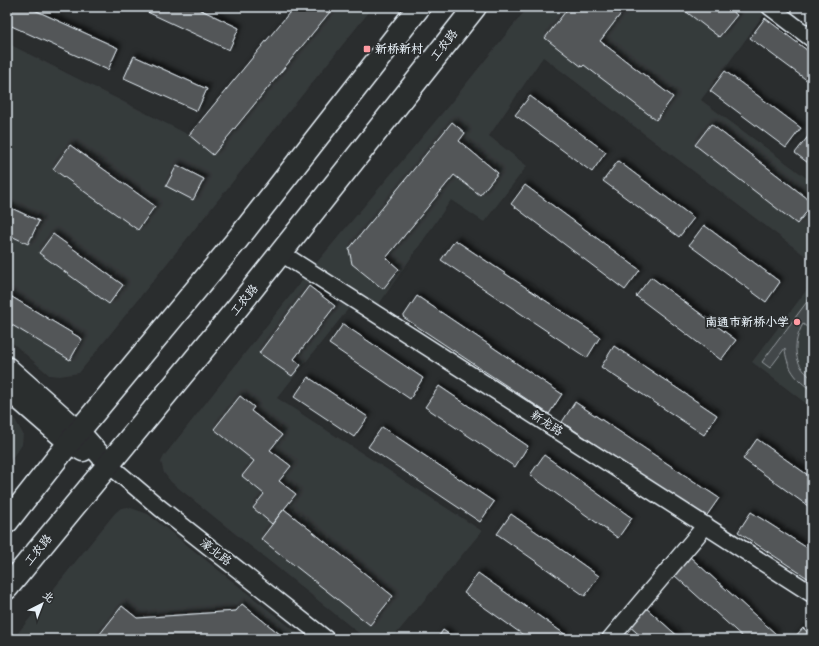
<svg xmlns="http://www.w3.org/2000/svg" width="819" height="646" font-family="'Architects Daughter','LXGW WenKai TC',sans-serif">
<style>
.built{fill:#363a3b}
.green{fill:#424648;stroke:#959ca0}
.building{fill:#535759;stroke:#e8f1f8;filter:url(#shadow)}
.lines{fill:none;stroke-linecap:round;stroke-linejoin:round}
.minor-casing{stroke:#e8f1f8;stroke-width:19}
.tertiary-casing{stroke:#e8f1f8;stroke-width:23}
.primary-casing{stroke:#e8f1f8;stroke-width:25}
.minor{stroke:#2a2d2e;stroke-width:16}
.tertiary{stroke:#2a2d2e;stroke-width:20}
.primary{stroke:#2a2d2e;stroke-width:22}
.poi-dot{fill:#ff9aa2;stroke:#2a2d2e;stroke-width:1.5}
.labels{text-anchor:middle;stroke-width:4;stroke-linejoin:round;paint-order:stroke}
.street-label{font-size:12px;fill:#e8f1f8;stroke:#2a2d2e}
.poi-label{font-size:12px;font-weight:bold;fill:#e8f1f8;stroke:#2a2d2e;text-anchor:start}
</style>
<defs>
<filter id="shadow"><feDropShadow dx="3.5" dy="-3.5" stdDeviation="2" flood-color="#0009"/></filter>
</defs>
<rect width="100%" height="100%" fill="#2a2d2e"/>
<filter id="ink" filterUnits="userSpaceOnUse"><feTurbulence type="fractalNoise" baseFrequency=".025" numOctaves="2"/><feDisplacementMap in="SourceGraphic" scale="8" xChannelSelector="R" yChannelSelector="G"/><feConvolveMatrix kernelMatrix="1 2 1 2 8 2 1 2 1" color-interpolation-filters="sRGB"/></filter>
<g filter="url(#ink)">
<path class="built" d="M 294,7 L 302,7 L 306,10 L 308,7 L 373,7 L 79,373 L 60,376 L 49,375 L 7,338 L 7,43 L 189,135 Z
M 528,7 L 758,7 L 766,12 L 701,100 L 812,182 L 812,261 L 543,57 L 489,136 L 527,166 L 484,222 L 451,200 L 368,320 L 349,308 L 277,398 L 482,531 L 392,639 L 366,639 L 171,482 L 164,473 L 161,462 L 164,456 L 308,273 L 449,105 Z
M 812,283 L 812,408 L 752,362 Z
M 7,411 L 13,416 L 23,434 L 22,445 L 7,464 Z
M 128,507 L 148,514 L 305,639 L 13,639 L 115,513 L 121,508 Z"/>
<path class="green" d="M 812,295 L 812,331 L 803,324 C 792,343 793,365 812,378 L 812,390 C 796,381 786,366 785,348 L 770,368 L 762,362 Z"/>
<path class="building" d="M 7,7 L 28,7 L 118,48 L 108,70 L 7,24 Z
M 144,7 L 195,7 L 239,28 L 229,50 L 143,10 Z
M 294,7 L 302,7 L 306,10 L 308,7 L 334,7 L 213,155 L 189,135 Z
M 569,7 L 626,7 L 600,41 L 673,97 L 656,120 L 584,65 L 582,67 L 545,38 Z
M 680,7 L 727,7 L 737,15 L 719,37 Z
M 765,18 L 812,54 L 812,84 L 750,38 Z
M 134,56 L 207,89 L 197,111 L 124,78 Z
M 725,71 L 801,128 L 786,148 L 710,91 Z
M 530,96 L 606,152 L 592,172 L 515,115 Z
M 452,122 L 465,133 L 459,141 L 498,173 L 480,195 L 454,175 L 386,258 L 399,269 L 383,289 L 352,264 L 349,249 Z
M 711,124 L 812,202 L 812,205 L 797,224 L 695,145 Z
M 810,134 L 812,136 L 812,166 L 795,153 Z
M 70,145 L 155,206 L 138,230 L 53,169 Z
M 618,161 L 694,218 L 679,237 L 603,181 Z
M 177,165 L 204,179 L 193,200 L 166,186 Z
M 525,185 L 640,270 L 625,290 L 511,204 Z
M 7,206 L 39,221 L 28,244 L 7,234 Z
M 704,225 L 780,282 L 766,302 L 689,245 Z
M 53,234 L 123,285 L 109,304 L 39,253 Z
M 455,240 L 600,337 L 587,358 L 441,260 Z
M 651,277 L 736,340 L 721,360 L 636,296 Z
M 309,286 L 335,306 L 294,359 L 301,365 L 292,376 L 259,353 Z
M 7,294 L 82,339 L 70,360 L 7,322 Z
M 417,296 L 562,394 L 549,414 L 403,317 Z
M 343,324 L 423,378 L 410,399 L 329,344 Z
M 614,346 L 717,415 L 704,435 L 601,367 Z
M 308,377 L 368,417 L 354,437 L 294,397 Z
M 439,386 L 528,446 L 515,467 L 425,407 Z
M 240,396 L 254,407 L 251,411 L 282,435 L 270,450 L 291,466 L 279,481 L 296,494 L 272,524 L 253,508 L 264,494 L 242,476 L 254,461 L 214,429 Z
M 575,402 L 719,498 L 705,518 L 562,422 Z
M 382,427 L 494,502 L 480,522 L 368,447 Z
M 757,439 L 812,478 L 812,509 L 743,459 Z
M 544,455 L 632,518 L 618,538 L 530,475 Z
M 284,509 L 393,596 L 370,625 L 261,539 Z
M 751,512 L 812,551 L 812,581 L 738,532 Z
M 511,514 L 599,576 L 585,596 L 497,534 Z
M 690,557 L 776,634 L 771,639 L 745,639 L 674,575 Z
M 478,573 L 566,635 L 563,639 L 529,639 L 464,593 Z
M 242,604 L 286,639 L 96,639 L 122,606 L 137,618 L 236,611 Z
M 645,607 L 681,639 L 644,639 L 628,625 Z
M 803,628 L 812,636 L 812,639 L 793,639 Z
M 443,630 L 456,639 L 437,639 Z"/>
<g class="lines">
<defs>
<path id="minor" d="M 770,7 L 812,39
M 281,253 L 812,594
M 108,464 L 160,508 L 326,639
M 610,639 L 706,525"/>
<path id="tertiary" d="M 7,367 L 79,431 L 108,464
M 7,389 L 69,443 L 83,451"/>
<path id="primary" d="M 7,522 L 69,443 L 237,240 L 419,7
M 7,588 L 238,307 L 475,7"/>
</defs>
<use href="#minor" class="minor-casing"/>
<use href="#tertiary" class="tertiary-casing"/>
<use href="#primary" class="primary-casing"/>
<use href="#minor" class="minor"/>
<use href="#tertiary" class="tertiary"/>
<use href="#primary" class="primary"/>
</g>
</g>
<g class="poi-dot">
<rect x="363" y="45" width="8" height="8" rx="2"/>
<circle cx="797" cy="322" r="4"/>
</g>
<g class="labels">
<g class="street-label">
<text transform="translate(444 45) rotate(-52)" y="4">工农路</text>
<text transform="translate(244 300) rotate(-51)" y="4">工农路</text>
<text transform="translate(547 423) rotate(33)" y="4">新龙路</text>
<text transform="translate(38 550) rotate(-51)" y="4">工农路</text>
<text transform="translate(216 552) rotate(38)" y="4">濠北路</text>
</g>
<g class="poi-label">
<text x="375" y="53">新桥新村</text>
<text x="789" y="326" text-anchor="end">南通市新桥小学</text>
</g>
</g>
<rect width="819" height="646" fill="none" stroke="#2a2d2e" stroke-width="24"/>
<rect x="12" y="12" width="795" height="622" fill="none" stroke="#e8f1f8" stroke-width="1.5" filter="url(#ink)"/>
<g transform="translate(42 604) rotate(42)" stroke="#2a2d2e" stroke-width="3" paint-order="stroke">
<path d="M0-3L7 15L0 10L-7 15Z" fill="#e8f1f8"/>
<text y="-6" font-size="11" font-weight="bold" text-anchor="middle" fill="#e8f1f8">北</text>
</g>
</svg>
